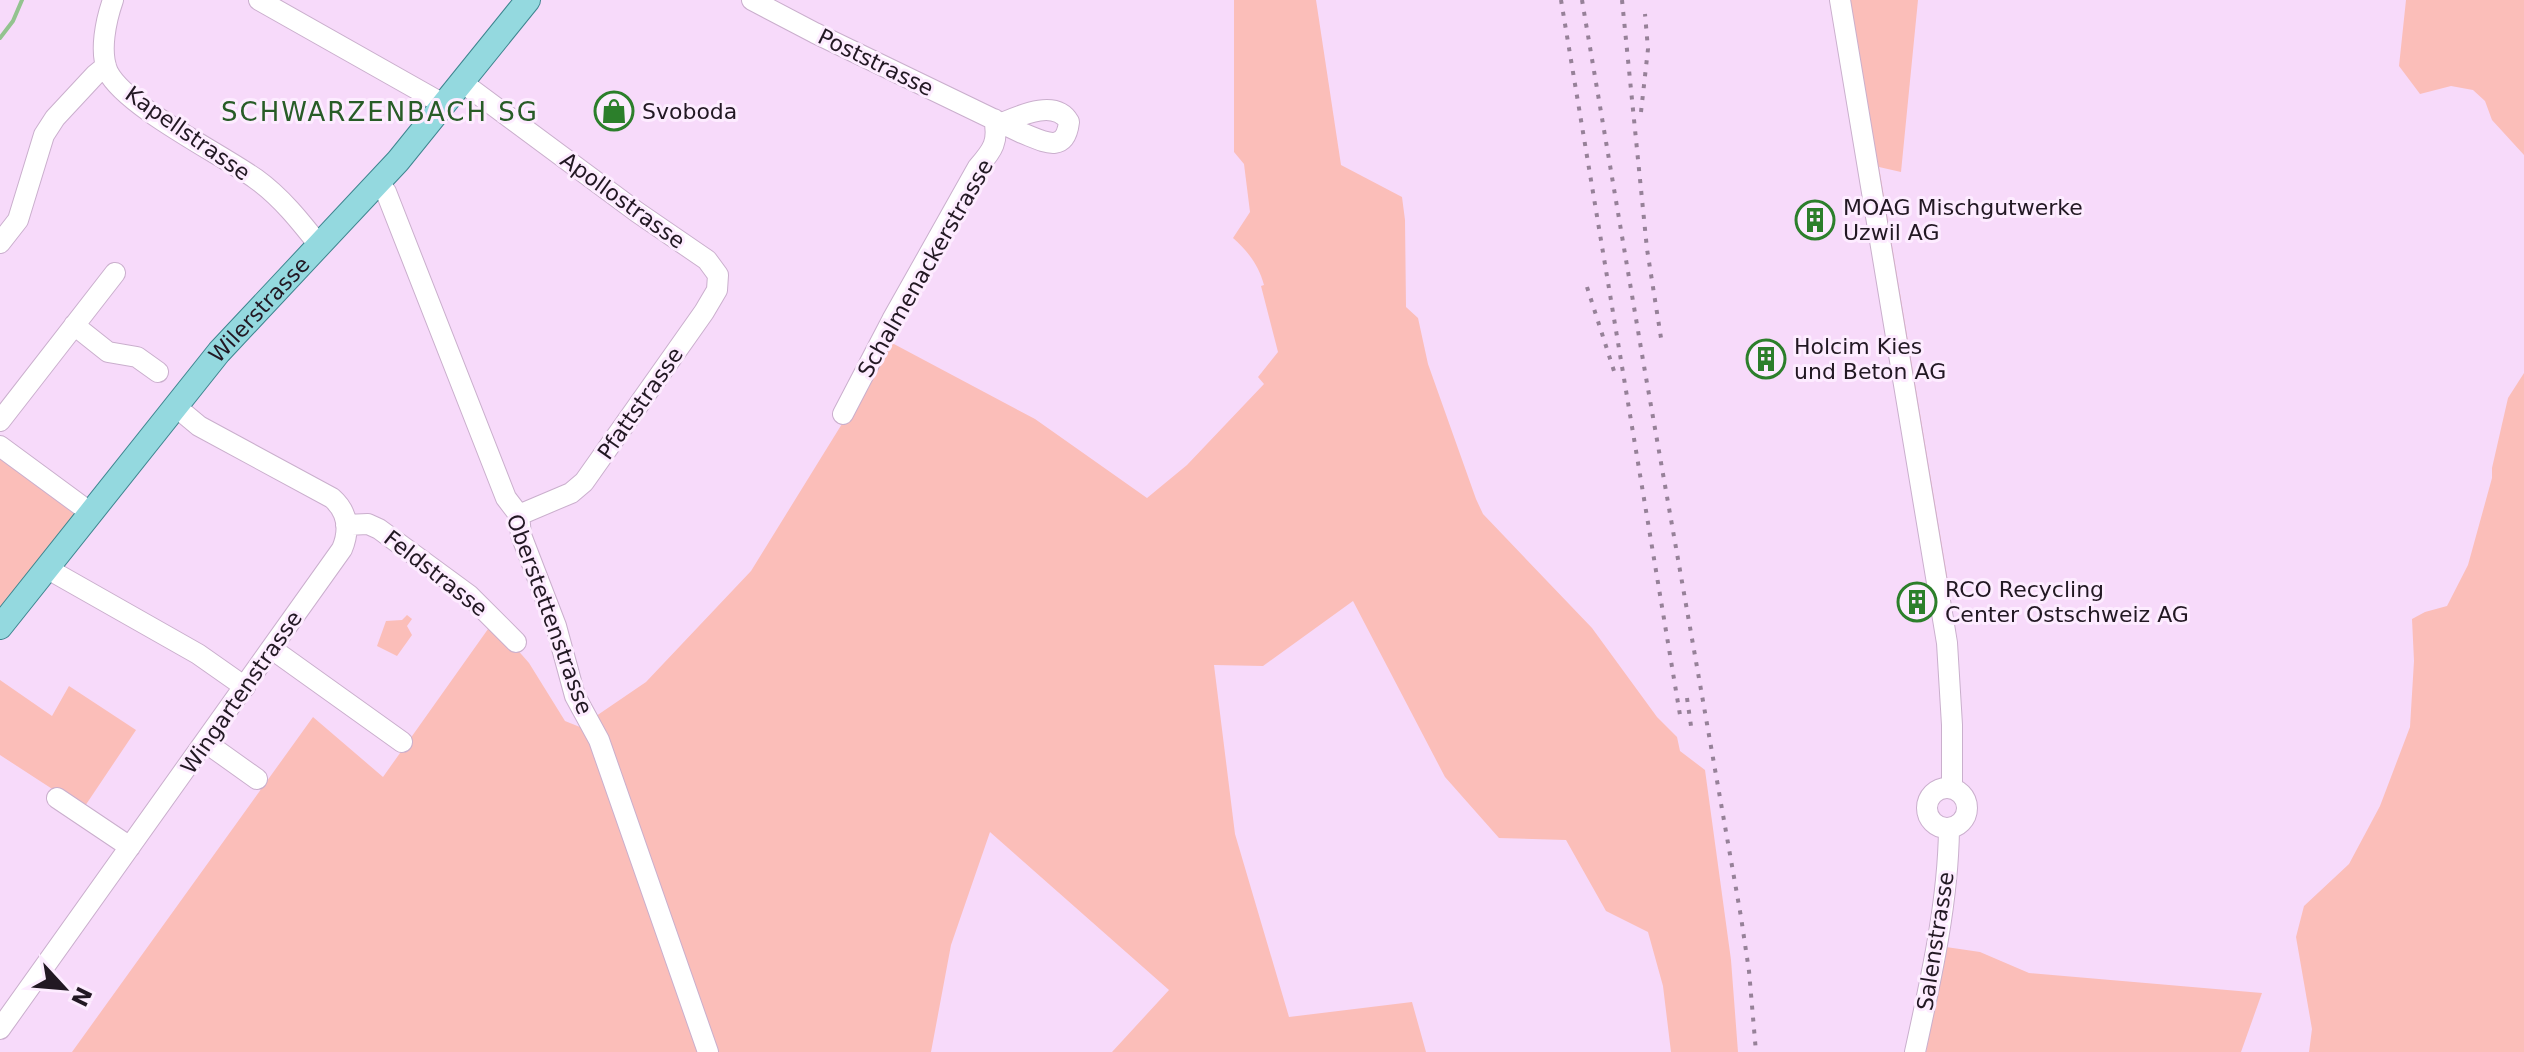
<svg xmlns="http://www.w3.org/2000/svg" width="2524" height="1052" font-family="'DejaVu Sans',sans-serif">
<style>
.green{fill:#fbbeb9}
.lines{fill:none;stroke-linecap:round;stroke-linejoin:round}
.stream{stroke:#93c38f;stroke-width:4}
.minor-casing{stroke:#caafcd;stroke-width:22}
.major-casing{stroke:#3e858f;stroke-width:26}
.minor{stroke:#fff;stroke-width:20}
.major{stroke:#94d9df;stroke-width:24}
.rail{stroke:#968198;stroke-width:4;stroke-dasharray:4 8;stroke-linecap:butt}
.labels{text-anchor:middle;stroke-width:6;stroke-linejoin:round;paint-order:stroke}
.street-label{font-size:22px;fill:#221823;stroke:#fdecff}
.poi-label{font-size:22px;fill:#221823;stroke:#fdecff;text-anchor:start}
.quarter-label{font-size:26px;letter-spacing:2px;fill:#285c27;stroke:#fdecff}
</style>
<rect width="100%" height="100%" fill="#f7dafa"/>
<path class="green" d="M 1234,0 L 1316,0 L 1341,165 L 1402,197 L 1405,220 L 1406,307 L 1418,318 L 1428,364 L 1476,499 L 1483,514 L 1592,628 L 1657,717 L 1677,737 L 1680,751 L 1705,770 L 1731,960 L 1738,1052 L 1671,1052 L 1663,986 L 1648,932 L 1606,911 L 1566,840 L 1499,838 L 1445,777 L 1353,601 L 1263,666 L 1214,665 L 1235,834 L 1289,1017 L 1412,1002 L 1426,1052 L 1112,1052 L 1169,990 L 990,832 L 951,945 L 931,1052 L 72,1052 L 313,717 L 383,777 L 493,622 L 529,663 L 565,721 L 580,727 L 646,682 L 751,571 L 892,343 L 1035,419 L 1147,498 L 1187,465 L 1264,384 L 1258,377 L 1278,352 L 1261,286 L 1264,285 C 1259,266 1248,251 1233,238 L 1250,212 L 1244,164 L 1234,152 Z
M 1840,0 L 1918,0 L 1901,172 L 1879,167 L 1949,588 L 1950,608 Z
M 2406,0 L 2524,0 L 2524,155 L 2492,120 L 2485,101 L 2473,90 L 2451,86 L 2420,94 L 2399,66 Z
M 2524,373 L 2524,1052 L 2309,1052 L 2312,1029 L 2296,937 L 2304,906 L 2349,864 L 2380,806 L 2410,727 L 2414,661 L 2412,619 L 2425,612 L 2447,606 L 2468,565 L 2492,478 L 2492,468 L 2508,398 Z
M 0,452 L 78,509 L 78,517 L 0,614 Z
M 407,615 L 412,619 L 407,626 L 412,635 L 397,656 L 377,646 L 386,621 L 402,620 Z
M 0,680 L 52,716 L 69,686 L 136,730 L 83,809 L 0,755 Z
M 1946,947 L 1980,952 L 2029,973 L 2262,993 L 2241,1052 L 1926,1052 Z"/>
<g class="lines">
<path class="stream" d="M 0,38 L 13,21 L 22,0"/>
<defs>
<path id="minor" d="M 113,0 C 106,20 99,52 108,72 C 126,107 221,154 256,179 C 281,197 300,221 319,245
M 259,0 L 445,105
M 752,0 L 815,33 L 1022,133 C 1043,141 1065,155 1069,122 C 1056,99 1021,115 1002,123
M 1840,0 L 1947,643 L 1952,725 L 1952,788
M 463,83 L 637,212 L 707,260 L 718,275 L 717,290 L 704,312 L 584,482 L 571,493 L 519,515
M 378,183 L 386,192 L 506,498 L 519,515 L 521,535 L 556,626 L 575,696 L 599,740 L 708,1052
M 0,243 L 18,220 L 44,135 L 55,118 L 95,75 L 106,66
M 74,325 L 108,352 L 137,357 L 158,372
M 843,414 L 892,320 L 978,167 C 993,150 999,141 994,119
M 0,421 L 115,273
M 0,446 L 91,513
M 346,525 L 368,524 L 379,529 L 469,595 L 516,642
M 48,569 L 198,654 L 245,687
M 272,649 L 402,742
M 205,742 L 257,779
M1927 808a20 20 0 1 1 40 0a20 20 0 1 1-40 0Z
M 57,798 L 130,847
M 0,1029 L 342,549 C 350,530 348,512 332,498 L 199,426 L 175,406
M 1915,1052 C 1931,979 1948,904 1949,829"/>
<g id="major">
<path id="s1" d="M 0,627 L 219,352 L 398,161 L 528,0"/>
</g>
</defs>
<use href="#minor" class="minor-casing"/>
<use href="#major" class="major-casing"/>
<use href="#minor" class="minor"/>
<use href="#major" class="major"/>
<path class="rail" d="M 1561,0 L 1680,715
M 1582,0 L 1644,366 L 1741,917 L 1749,971 L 1756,1052
M 1622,0 L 1647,249 L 1661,338
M 1641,112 L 1648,49 L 1645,14
M 1587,287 L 1614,371
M 1687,698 L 1691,726"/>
</g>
<defs>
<symbol id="shop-ring" viewBox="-11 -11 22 22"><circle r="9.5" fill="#fdecff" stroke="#2c7f2b" stroke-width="1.5"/><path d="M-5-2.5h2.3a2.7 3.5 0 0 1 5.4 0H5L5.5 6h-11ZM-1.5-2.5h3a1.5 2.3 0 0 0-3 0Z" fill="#2c7f2b"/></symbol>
<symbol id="building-ring" viewBox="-11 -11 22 22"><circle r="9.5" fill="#fdecff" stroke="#2c7f2b" stroke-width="1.5"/><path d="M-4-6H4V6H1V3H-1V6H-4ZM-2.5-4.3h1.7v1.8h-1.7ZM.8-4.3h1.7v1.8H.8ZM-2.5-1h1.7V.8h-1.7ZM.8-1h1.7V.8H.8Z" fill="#2c7f2b"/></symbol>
</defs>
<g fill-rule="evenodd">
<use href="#shop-ring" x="592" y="89" width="44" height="44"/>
<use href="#building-ring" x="1793" y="198" width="44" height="44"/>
<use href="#building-ring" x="1744" y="337" width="44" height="44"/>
<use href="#building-ring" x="1895" y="580" width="44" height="44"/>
</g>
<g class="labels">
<g class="street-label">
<text transform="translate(876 62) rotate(26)" y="8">Poststrasse</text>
<text transform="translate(188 133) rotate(35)" y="8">Kapellstrasse</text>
<text transform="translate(623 200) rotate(36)" y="8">Apollostrasse</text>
<text transform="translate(925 268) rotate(-60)" y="8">Schalmenackerstrasse</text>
<text dy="8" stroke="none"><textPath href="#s1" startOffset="410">Wilerstrasse</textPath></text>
<text transform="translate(640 403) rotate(-55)" y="8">Pfattstrasse</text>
<text transform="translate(436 573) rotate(38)" y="8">Feldstrasse</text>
<text transform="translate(550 614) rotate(70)" y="8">Oberstettenstrasse</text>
<text transform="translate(241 692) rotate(-55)" y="8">Wingartenstrasse</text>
<text transform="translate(1935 941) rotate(-81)" y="8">Salenstrasse</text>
</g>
<g class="poi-label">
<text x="642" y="119">Svoboda</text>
<text x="1843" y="215">MOAG Mischgutwerke<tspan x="1843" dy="25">Uzwil AG</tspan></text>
<text x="1794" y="354">Holcim Kies<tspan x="1794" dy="25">und Beton AG</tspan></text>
<text x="1945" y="597">RCO Recycling<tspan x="1945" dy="25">Center Ostschweiz AG</tspan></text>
</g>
<g class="quarter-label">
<text x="380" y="121">SCHWARZENBACH SG</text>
</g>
</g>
<g transform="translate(64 988) rotate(116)" stroke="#fdecff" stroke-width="6" paint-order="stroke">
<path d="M0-6L14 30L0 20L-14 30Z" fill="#221823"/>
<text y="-12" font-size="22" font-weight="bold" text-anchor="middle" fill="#221823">N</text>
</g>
</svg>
